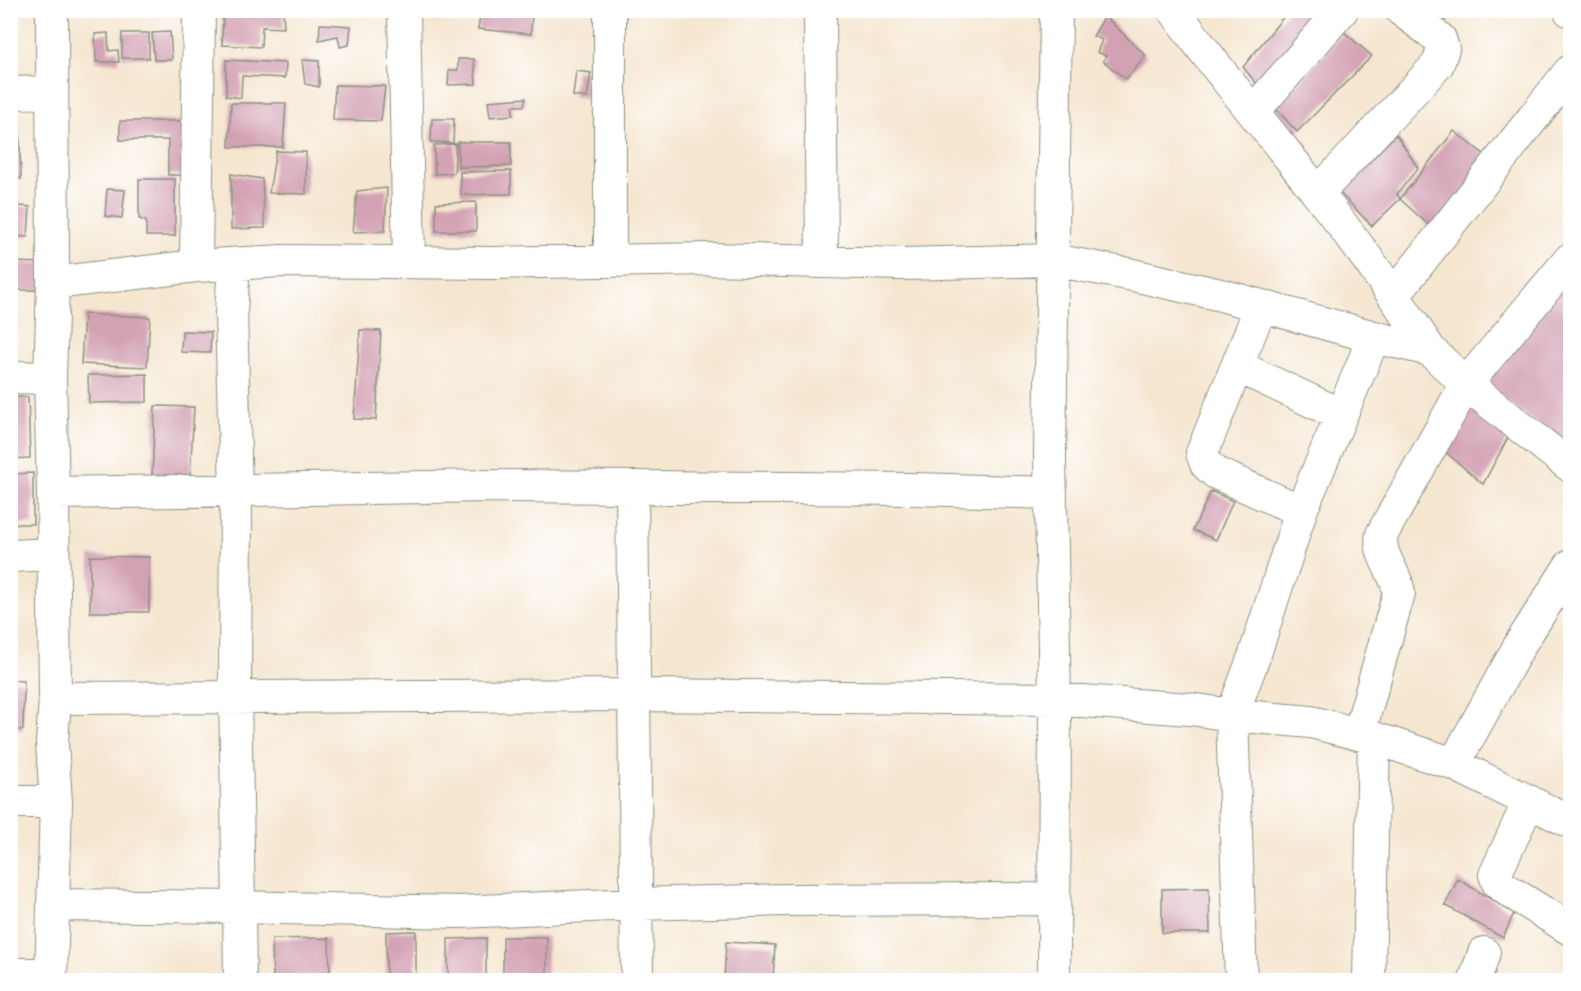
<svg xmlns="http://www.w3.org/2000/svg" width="1581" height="991" font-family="Alegreya,serif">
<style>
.building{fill:#d3a1b4}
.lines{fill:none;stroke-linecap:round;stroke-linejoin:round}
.minor-casing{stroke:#8a9282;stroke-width:34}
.minor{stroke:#fff;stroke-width:32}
</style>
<rect width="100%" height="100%" fill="#fff"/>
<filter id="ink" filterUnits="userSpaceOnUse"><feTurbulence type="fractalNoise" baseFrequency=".0167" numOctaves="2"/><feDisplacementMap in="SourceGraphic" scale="12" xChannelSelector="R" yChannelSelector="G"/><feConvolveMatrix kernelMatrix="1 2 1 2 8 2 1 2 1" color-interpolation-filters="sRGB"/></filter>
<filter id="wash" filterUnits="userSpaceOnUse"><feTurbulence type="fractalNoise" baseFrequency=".008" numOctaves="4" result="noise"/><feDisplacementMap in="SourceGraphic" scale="24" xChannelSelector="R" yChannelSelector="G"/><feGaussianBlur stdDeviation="1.35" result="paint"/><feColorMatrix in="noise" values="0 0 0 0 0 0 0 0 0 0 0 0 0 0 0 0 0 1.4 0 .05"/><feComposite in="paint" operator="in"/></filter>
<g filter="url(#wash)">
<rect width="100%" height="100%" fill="#f5e6d0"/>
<g id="blocks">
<path class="building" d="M 223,10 L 283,10 L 284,28 L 262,27 L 261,47 L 222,45 Z
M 435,10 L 447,10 L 447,19 L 435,19 Z
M 481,10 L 532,10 L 531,34 L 478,29 Z
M 1289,10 L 1313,10 L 1324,22 L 1263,92 L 1243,67 Z
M 1429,10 L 1453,10 L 1444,22 Z
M 1105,16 L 1146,56 L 1126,79 L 1103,61 L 1107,56 L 1097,52 L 1102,40 L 1093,36 Z
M 320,24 L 351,26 L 349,45 L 340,47 L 338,36 L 319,40 Z
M 170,32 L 172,60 L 154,60 L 152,33 Z
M 1344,32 L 1372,56 L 1297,132 L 1276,109 Z
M 108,33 L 109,51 L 118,50 L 119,62 L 96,62 L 95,34 Z
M 122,33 L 149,33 L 149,58 L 122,58 Z
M 458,59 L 474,59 L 476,84 L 448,85 L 449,70 L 458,70 Z
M 226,60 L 286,63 L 285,78 L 242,76 L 241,98 L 226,96 Z
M 302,60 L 319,61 L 319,87 L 305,84 Z
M 576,71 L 591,73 L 587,98 L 573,96 Z
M 335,85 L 385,86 L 381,121 L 333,120 Z
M 526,98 L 524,106 L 513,106 L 513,115 L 490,117 L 488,101 Z
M 231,103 L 286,103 L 283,147 L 229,147 Z
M 10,119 L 19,119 L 21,179 L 10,178 Z
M 432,119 L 454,119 L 453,143 L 431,142 Z
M 120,121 L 186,121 L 186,175 L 168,175 L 168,140 L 120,140 Z
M 1454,131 L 1490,159 L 1434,230 L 1400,199 L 1372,226 L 1340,193 L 1396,134 L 1418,168 L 1397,194 L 1400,199 Z
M 458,142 L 511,142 L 511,166 L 458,167 Z
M 456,144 L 454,173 L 435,174 L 434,145 Z
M 276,151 L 306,152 L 306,194 L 269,193 Z
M 511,171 L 511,194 L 461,195 L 460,172 Z
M 231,174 L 262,179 L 265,228 L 231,229 Z
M 139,179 L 175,179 L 175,236 L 146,236 L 146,221 L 139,219 Z
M 387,188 L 385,231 L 353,232 L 357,191 Z
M 107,189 L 125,190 L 122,218 L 105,216 Z
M 476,202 L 476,231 L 436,231 L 436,203 Z
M 10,205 L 30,207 L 28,237 L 10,236 Z
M 10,262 L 46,263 L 45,290 L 10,290 Z
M 1564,286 L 1570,291 L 1570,447 L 1480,383 Z
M 10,294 L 13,294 L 13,323 L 10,326 Z
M 84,314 L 150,317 L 147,367 L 81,364 Z
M 360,330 L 381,331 L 376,420 L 354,419 Z
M 182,331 L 211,332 L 210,353 L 181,352 Z
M 147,374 L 147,402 L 89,403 L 88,375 Z
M 10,397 L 28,397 L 30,458 L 10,459 Z
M 1468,399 L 1512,430 L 1483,484 L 1441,448 Z
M 155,406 L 194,407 L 190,478 L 152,477 Z
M 33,473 L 33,524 L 10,524 L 10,474 Z
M 1211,491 L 1233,501 L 1216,540 L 1193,530 Z
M 90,556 L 149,557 L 149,612 L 90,612 Z
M 10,680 L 24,681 L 23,730 L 10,730 Z
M 1458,879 L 1514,913 L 1503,938 L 1445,905 Z
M 1209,888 L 1210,933 L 1162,933 L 1162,889 Z
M 416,931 L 416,980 L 386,980 L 386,932 Z
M 503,937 L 547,937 L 547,980 L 503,980 Z
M 329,938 L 330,980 L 273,980 L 272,939 Z
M 486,938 L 486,980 L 448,980 L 448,939 Z
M 726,942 L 775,945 L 773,980 L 724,980 Z"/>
</g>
</g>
<g filter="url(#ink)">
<use href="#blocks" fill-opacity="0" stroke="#8a9282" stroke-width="1.5"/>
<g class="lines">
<defs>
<path id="minor" d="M 52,10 L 53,283 L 196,266 L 283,261 L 492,263 L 709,259 L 904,264 L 1053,260 L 1133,275 L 1221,295 L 1374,337 L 1430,350 L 1466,384 L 1570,466
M 404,10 L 409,262
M 610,10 L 610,261
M 820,10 L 822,262
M 1174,10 C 1219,74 1271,132 1318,194 C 1358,244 1395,296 1430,350
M 1570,10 L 1570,11
M 10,93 L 52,92
M 1253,112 L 1342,10
M 1318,193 L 1438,64 L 1443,49 L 1440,39 L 1401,10
M 234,265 L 231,312 L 236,492 L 235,696 L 239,907 L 459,912 L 635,904 L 788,900 L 1054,899
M 196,266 L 199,10
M 1394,295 L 1570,71
M 1261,306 L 1202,453 L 1206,464 L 1216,473 L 1301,511
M 1237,366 L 1341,415
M 10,377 L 50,378
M 632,487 L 637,980
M 53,493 L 490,486 L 916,489 L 1051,493
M 10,556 L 53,554
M 55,698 L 635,695 L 1055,699 L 1190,709 L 1232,715 L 1311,722 L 1374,738 L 1454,764 L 1570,822
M 1359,734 L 1399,593 C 1397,572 1377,556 1382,534 L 1466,384 L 1570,259
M 1454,764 L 1522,641 L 1570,566
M 1529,801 L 1495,875 L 1498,883 L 1509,891 L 1570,929
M 10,802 L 56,802
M 55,905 L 239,907 L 240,980
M 10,974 L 51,974
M 51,980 L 56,802 L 52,743 L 55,698 L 53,493 L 50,378 L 53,283
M 1054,980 L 1055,699 L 1050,457 L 1056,10
M 1241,980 L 1232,715 L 1255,654 L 1301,511 L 1374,337
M 1369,980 L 1374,738
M 1475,980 L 1484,953"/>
</defs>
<use href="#minor" class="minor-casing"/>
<use href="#minor" class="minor"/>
</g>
</g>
<rect width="1581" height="991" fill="none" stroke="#fff" stroke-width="36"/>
</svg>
